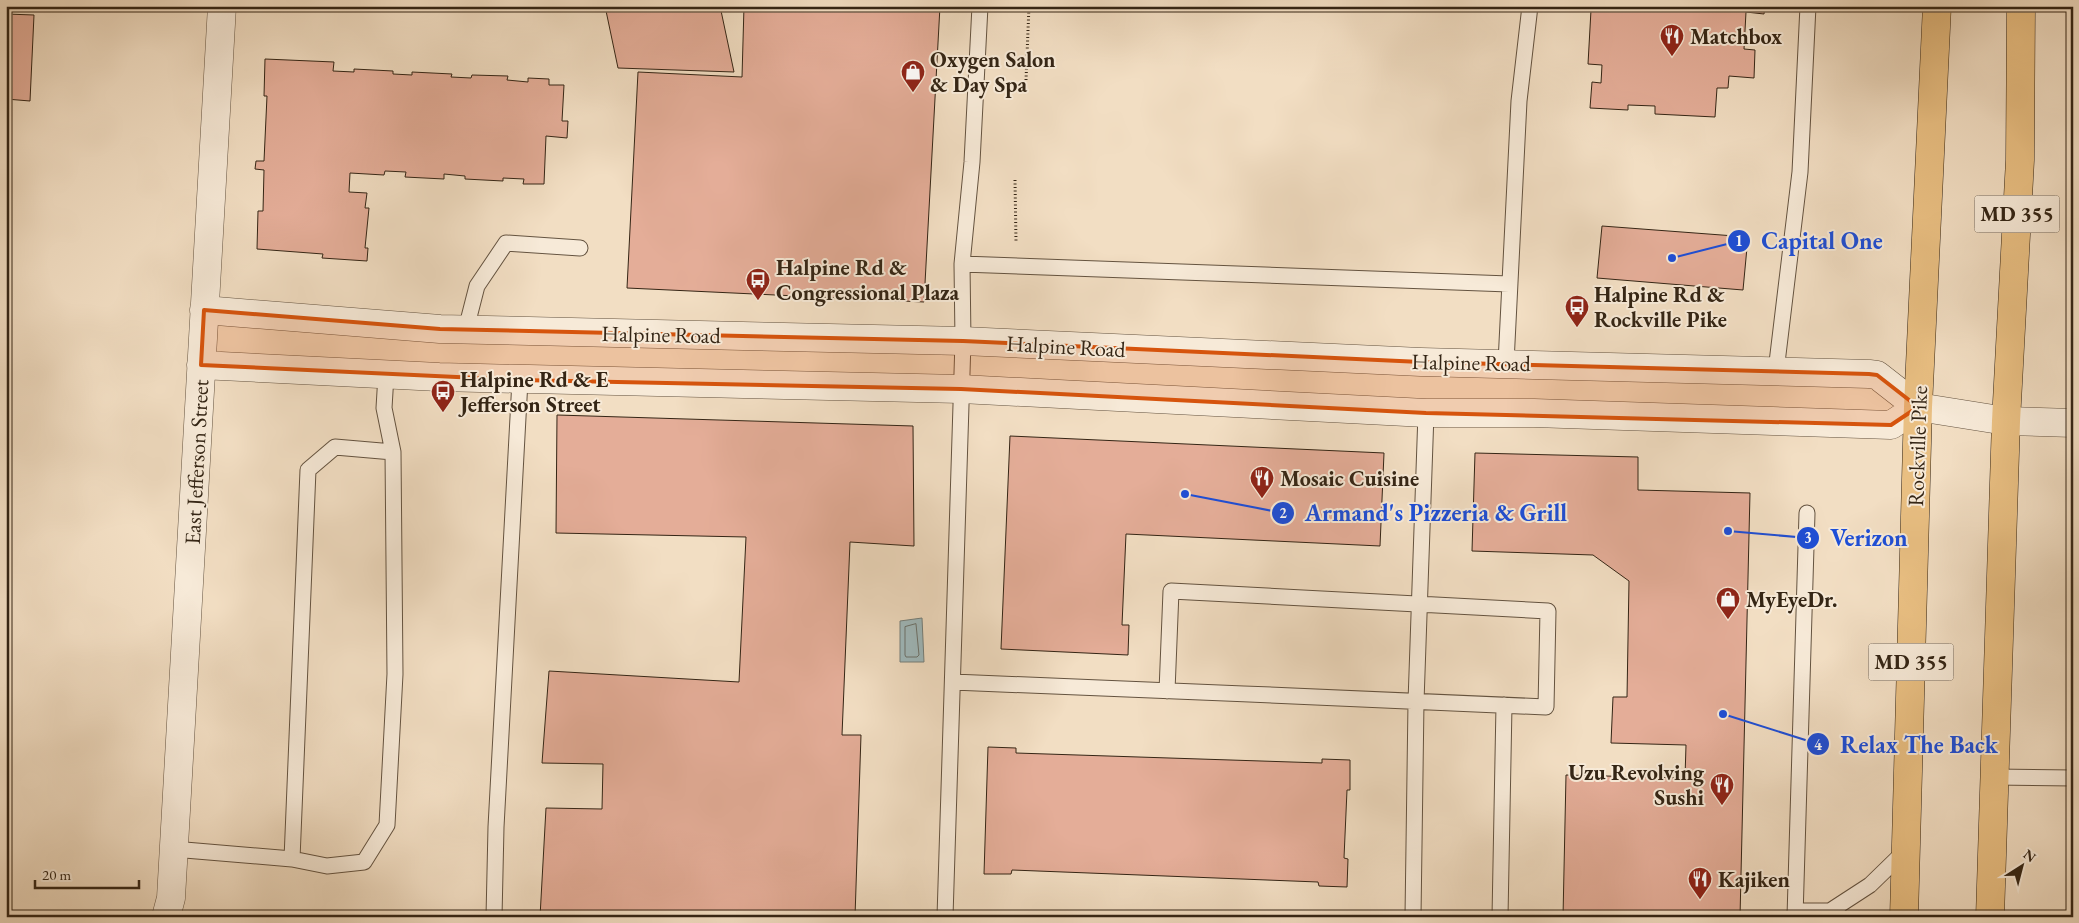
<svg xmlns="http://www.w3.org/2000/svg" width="2079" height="923" font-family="'EB Garamond',serif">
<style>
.water{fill:#9fbabe;stroke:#747e7a}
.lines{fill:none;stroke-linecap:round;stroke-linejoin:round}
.shore{stroke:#6a706a;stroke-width:1}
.building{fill:#e4ad98;stroke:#342515}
.service-casing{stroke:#645340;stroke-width:17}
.tertiary-casing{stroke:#645340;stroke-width:29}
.primary-casing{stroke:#342515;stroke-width:29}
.path{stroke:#342515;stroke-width:3;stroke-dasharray:1 2.5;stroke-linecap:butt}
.service{stroke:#f7ead8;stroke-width:15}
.tertiary{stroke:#f7ead8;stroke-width:28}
.primary{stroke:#e9bf82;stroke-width:28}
.marked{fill:#d6540d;fill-opacity:0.2;stroke:#d6540d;stroke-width:4;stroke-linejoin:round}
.labels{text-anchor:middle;stroke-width:4;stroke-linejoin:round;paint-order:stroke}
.shield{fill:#f7ead8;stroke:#6e6050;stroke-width:1}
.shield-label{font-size:21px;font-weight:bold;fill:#342515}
.poi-label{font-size:22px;font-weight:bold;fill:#342515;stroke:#f7ead8;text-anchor:start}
.street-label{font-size:22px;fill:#342515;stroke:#f7ead8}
.leader{fill:none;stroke:#1d4ed8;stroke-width:2}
.callout-dot{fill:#1d4ed8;stroke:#f7ead8;stroke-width:2}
.mark-label{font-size:15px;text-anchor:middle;font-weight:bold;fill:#fff}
.callout-label{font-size:24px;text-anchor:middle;font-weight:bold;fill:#1d4ed8;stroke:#f7ead8;stroke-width:4;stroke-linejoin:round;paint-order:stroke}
</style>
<rect width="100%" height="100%" fill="#f2dec3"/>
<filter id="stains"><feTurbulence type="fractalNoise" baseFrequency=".004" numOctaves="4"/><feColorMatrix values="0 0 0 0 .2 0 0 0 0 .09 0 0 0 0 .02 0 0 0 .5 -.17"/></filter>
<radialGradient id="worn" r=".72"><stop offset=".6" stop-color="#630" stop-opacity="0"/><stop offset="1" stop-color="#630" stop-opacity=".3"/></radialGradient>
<path class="water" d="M 922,618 L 924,662 L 900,662 L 900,621 Z"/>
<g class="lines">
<path class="shore" d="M 916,624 L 919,655 L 917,657 L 906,657 L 905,655 L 905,627 Z"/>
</g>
<path class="building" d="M 605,6 L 720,6 L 734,72 L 618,68 Z
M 744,6 L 940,6 L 924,302 L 627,288 L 638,72 L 742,77 Z
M 1598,6 L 1765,6 L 1764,14 L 1746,12 L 1744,49 L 1755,50 L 1754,78 L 1729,76 L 1728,88 L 1717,88 L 1715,117 L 1655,114 L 1655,106 L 1628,105 L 1628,110 L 1590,108 L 1592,82 L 1601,83 L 1602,65 L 1588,64 L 1591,10 L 1598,10 Z
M 6,14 L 34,15 L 30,101 L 6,99 Z
M 265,59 L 334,62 L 333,71 L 354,72 L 354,69 L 393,71 L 393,74 L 412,75 L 412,72 L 452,74 L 451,77 L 471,78 L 472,75 L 508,76 L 507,80 L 528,82 L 528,78 L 549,79 L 549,85 L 564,85 L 562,121 L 568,121 L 567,138 L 546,136 L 544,184 L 523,184 L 524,179 L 503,178 L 503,181 L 465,179 L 465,176 L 444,174 L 444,179 L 405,177 L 406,172 L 385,171 L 384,175 L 350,173 L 349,192 L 367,193 L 365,208 L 369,208 L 365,248 L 368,248 L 367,261 L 322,258 L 323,254 L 257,249 L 258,211 L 263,211 L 264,170 L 255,169 L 256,161 L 264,161 L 267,96 L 264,96 Z
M 1602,226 L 1748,237 L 1743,290 L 1597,278 Z
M 557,415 L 913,426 L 914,546 L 850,542 L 842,735 L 861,735 L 855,917 L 540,917 L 546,808 L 602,809 L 603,764 L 542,763 L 549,671 L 739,682 L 746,537 L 556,533 Z
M 1010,436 L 1384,453 L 1380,546 L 1126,534 L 1122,625 L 1129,625 L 1128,655 L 1001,649 Z
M 1475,453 L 1638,457 L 1638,490 L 1750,493 L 1740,917 L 1563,917 L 1566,775 L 1685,778 L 1686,745 L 1611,743 L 1613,697 L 1627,697 L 1629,581 L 1593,555 L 1472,551 Z
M 988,747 L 1016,748 L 1016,753 L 1322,763 L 1322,759 L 1350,760 L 1350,790 L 1347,790 L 1344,858 L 1348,859 L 1347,887 L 1319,886 L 1318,882 L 1012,870 L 1011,874 L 984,874 Z"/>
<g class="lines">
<defs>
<path id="service" d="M 962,264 L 1509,284
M 466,329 L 477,286 L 506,243 L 580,248
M 1506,363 L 1519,101 L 1530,6
M 1776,371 L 1800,172 L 1808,6
M 953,682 C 1151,690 1348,698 1546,707 L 1548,611 L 1171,591 L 1167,691
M 1994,777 L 2073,778
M 173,849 L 292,859 L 327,866 L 364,862 L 387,825 L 395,674 L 393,452 L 384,408 L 386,375
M 292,859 L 308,470 L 335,447 L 393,452
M 1795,911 L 1830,911 L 1841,917
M 1830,911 L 1870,885 L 1906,850
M 494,917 L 496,827 L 520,380
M 945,917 L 963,341 L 962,264 L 972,162 L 980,6
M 1413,917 L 1416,702 L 1426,413
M 1500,917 L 1504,705
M 1795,917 L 1807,513"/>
<path id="tertiary" d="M 204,310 L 440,329 L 963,341 L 1421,362 L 1869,374 L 1877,375 L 1918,407 L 2006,421 L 2073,423
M 201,365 L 439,377 L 961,389 L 1426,413 L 1534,413 L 1891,425 L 1918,407
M 166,917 L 171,898 L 222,6"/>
<path id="primary" d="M 1904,917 L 1918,407 L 1937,6
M 1990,917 L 2006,421 L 2020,160 L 2021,6"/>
</defs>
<use href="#service" class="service-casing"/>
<use href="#tertiary" class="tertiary-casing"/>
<use href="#primary" class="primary-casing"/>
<path class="path" d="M 1026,80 L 1029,6
M 1015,180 L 1016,242"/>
<use href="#service" class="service"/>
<use href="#tertiary" class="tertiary"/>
<use href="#primary" class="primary"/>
</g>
<path class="marked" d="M 204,310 L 440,329 L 963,341 L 1421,362 L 1869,374 L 1877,375 L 1918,407 L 1891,425 L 1426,413 L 961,389 L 520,380 L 201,365 Z"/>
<defs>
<symbol id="restaurant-pin" viewBox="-11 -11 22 30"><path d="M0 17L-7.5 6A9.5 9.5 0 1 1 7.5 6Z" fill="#8f2418" stroke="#f7ead8"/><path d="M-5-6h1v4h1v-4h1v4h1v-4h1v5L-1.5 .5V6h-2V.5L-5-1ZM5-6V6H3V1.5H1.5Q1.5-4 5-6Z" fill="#fff"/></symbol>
<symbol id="shop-pin" viewBox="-11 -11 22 30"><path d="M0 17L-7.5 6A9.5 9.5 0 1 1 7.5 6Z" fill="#8f2418" stroke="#f7ead8"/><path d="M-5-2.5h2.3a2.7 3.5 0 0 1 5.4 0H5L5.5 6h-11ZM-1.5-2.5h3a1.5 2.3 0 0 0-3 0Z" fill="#fff"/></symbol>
<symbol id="bus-pin" viewBox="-11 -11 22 30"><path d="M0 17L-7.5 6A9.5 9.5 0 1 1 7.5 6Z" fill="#8f2418" stroke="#f7ead8"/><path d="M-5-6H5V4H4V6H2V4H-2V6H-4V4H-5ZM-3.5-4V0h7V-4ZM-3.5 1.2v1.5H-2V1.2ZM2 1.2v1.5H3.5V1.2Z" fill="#fff"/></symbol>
</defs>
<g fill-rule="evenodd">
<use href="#restaurant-pin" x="1658" y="22" width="28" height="38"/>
<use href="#shop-pin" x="899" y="58" width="28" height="38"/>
<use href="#bus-pin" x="744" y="266" width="28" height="38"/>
<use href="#bus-pin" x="1563" y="293" width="28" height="38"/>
<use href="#bus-pin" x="429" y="378" width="28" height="38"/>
<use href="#restaurant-pin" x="1248" y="464" width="28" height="38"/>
<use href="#shop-pin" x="1714" y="585" width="28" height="38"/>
<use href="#restaurant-pin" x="1708" y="771" width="28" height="38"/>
<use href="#restaurant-pin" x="1686" y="865" width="28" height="38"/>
</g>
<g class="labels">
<g class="shield">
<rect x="1974.5" y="195.5" width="85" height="37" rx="4"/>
<rect x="1868.5" y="643.5" width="85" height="37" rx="4"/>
</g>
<g class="shield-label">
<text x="2017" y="221">MD 355</text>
<text x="1911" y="669">MD 355</text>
</g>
<g class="poi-label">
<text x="1690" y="44">Matchbox</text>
<text x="930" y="67">Oxygen Salon<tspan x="930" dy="25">&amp; Day Spa</tspan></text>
<text x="776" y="275">Halpine Rd &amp;<tspan x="776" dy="25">Congressional Plaza</tspan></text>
<text x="1594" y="302">Halpine Rd &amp;<tspan x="1594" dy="25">Rockville Pike</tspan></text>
<text x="460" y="387">Halpine Rd &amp; E<tspan x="460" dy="25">Jefferson Street</tspan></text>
<text x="1280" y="486">Mosaic Cuisine</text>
<text x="1746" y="607">MyEyeDr.</text>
<text x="1704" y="780" text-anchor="end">Uzu Revolving<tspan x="1704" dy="25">Sushi</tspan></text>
<text x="1718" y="887">Kajiken</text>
</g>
<g class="street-label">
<text transform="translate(661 334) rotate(1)" y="8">Halpine Road</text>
<text transform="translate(1066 346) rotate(3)" y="8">Halpine Road</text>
<text transform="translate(1471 362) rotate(1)" y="8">Halpine Road</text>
<text transform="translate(1917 446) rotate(-88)" y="8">Rockville Pike</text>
<text transform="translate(196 462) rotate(-87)" y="8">East Jefferson Street</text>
</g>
</g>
<path class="leader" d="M1672 258L1739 241M1185 494L1283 513M1728 531L1808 538M1723 714L1818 744"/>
<g class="callout-dot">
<circle cx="1672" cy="258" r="5"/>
<circle cx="1185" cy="494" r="5"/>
<circle cx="1728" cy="531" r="5"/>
<circle cx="1723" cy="714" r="5"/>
<circle cx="1739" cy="241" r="12"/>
<circle cx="1283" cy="513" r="12"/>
<circle cx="1808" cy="538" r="12"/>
<circle cx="1818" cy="744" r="12"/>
</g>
<g class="mark-label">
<text x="1739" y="246">1</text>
<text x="1283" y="518">2</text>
<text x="1808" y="543">3</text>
<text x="1818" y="750">4</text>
</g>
<g class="callout-label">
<text x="1822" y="249">Capital One</text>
<text x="1436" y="521">Armand's Pizzeria &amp; Grill</text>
<text x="1869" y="546">Verizon</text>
<text x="1919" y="753">Relax The Back</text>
</g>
<rect width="2079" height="923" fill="none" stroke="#f2dec3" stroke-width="25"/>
<rect x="8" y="8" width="2064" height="908" fill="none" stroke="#342515" stroke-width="2.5"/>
<rect x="12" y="12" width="2054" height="898" fill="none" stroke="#342515"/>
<g transform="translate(2022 866) rotate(36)" stroke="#f7ead8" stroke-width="4" paint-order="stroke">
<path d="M0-4L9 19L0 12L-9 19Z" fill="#342515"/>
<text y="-8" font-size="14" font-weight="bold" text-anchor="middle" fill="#342515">N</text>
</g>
<path d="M35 880v8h104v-8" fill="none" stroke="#342515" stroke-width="2.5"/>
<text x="42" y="880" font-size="15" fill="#342515" stroke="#f7ead8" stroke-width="4" paint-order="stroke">20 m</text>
<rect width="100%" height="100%" filter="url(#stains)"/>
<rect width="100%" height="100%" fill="url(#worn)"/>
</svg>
